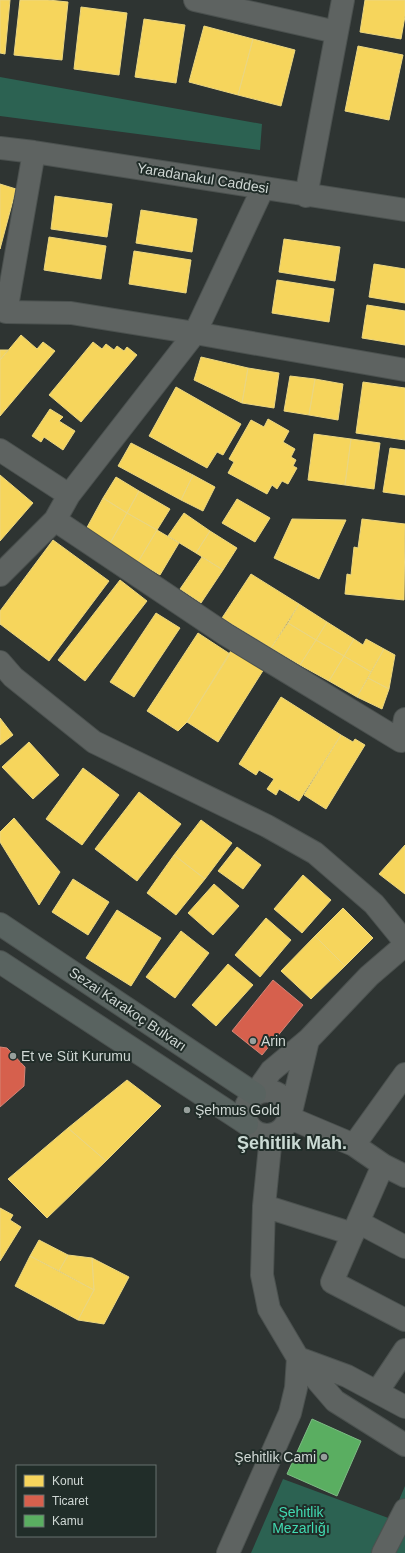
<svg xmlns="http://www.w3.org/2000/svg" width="405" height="1553" font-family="Helvetica,sans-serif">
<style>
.green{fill:#2c6252}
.homes{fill:#f6d55c;stroke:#ebd680}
.shops{fill:#d6604d;stroke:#d48476}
.public{fill:#5aae61;stroke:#7dbb84}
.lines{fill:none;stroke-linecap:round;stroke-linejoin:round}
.minor-casing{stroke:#4b514f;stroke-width:24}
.major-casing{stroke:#4b514f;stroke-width:24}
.minor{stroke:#5e6361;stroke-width:22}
.major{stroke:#596360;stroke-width:22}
.poi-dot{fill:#979f9c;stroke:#212d29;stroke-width:1.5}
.labels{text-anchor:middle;stroke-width:4;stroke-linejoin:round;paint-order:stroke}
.street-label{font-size:14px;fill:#d0d8d5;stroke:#212d29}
.poi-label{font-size:14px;fill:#d0d8d5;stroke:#212d29;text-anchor:start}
.park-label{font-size:14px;fill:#41dab1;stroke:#212d29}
.district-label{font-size:18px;font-weight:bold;fill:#cbdad4;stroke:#212d29}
</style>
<rect width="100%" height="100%" fill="#2e3432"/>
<path class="green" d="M 0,77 L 262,124 L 260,150 L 0,116 Z
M 283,1479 L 391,1519 L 405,1486 L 405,1553 L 251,1553 Z"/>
<path class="homes" d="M 0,0 L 10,0 L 5,54 L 0,53 Z
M 20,0 L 48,0 L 68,2 L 62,60 L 14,55 Z
M 365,0 L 405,0 L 405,16 L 401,39 L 360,32 Z
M 81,7 L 127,13 L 119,75 L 74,69 Z
M 144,19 L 185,25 L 176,83 L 135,77 Z
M 204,26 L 253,39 L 238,95 L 189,82 Z
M 253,39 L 295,50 L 281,106 L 238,95 Z
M 358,46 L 403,55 L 389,120 L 345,111 Z
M 0,184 L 16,189 L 0,249 Z
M 55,196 L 112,204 L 107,237 L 51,229 Z
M 141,210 L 197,219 L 192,252 L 136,243 Z
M 49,237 L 106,246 L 101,279 L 44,270 Z
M 284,239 L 340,247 L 335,281 L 279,272 Z
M 134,251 L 191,260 L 186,293 L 129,284 Z
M 374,264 L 405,269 L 405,303 L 369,297 Z
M 277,280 L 334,289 L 329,322 L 272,313 Z
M 367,305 L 405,311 L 405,345 L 362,338 Z
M 21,335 L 37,349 L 43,342 L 55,351 L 0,416 L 0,360 Z
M 93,342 L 102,349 L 106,344 L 114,350 L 117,346 L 124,351 L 127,347 L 137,355 L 81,422 L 49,395 Z
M 0,350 L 8,350 L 0,360 Z
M 201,357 L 248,368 L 242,403 L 194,380 Z
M 248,368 L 279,373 L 274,408 L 242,403 Z
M 290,376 L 315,379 L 309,415 L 284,411 Z
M 315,379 L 343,384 L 338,420 L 309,415 Z
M 363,382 L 405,388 L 405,440 L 356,433 Z
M 176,387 L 241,424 L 223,455 L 217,452 L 207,468 L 149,436 Z
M 50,409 L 63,417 L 59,421 L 75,431 L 63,450 L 44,437 L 41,442 L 32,436 Z
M 268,419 L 289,431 L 283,442 L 295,449 L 291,457 L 296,460 L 293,466 L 297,468 L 288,484 L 282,481 L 277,489 L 272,485 L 267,494 L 228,473 L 234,462 L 229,459 L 251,420 L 264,427 Z
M 314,434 L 351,439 L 345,485 L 308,480 Z
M 351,439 L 380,443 L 374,489 L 345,485 Z
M 131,443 L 193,475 L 181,500 L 118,466 Z
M 390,448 L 405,450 L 405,495 L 383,492 Z
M 0,475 L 33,503 L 0,541 Z
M 193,475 L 215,487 L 203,511 L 181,500 Z
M 116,477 L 139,491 L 127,513 L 103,498 Z
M 139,491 L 170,509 L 157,530 L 127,513 Z
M 103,498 L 127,513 L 109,545 L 85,531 Z
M 237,499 L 270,518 L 255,542 L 222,523 Z
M 127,513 L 157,530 L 138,562 L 109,545 Z
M 184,513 L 210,531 L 196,553 L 168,536 Z
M 292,519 L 346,520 L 319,579 L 274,558 Z
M 362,519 L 405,524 L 404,600 L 345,594 L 347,574 L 351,575 L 354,547 L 358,548 Z
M 157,530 L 179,543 L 160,575 L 138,562 Z
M 210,531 L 237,548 L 223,570 L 196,553 Z
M 53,540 L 109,581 L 49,661 L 0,624 L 0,611 Z
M 202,557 L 223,570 L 201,603 L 180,589 Z
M 251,574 L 299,604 L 271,648 L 222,618 Z
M 120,580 L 147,601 L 85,681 L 58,660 Z
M 299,604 L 327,622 L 316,640 L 288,623 Z
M 156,613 L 180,628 L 134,697 L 110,682 Z
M 327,622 L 354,639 L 344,656 L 316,640 Z
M 288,623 L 316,640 L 300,665 L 271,648 Z
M 198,633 L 230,654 L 187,722 L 178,731 L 147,711 Z
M 354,639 L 363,645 L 366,639 L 384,649 L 371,672 L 344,656 Z
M 316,640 L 344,656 L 329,681 L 300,665 Z
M 232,649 L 264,669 L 218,742 L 187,722 Z
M 384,649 L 395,655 L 389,689 L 368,678 Z
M 344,656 L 371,672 L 357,697 L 329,681 Z
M 368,678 L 389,689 L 382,709 L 357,697 Z
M 281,697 L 341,735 L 299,801 L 279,789 L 276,795 L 267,789 L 274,779 L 259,770 L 256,775 L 239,764 Z
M 0,718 L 13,735 L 0,745 Z
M 341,735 L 353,742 L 355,739 L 365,745 L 326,809 L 304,795 Z
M 29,742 L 59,775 L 33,799 L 2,767 Z
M 83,768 L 119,795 L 82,845 L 46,819 Z
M 139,792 L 181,824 L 137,881 L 95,849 Z
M 14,818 L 60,872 L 39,905 L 0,842 L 0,832 Z
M 201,820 L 232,843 L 205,879 L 174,855 Z
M 405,845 L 405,894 L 379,874 Z
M 237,847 L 261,865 L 243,889 L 218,871 Z
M 174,855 L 205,879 L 176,915 L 147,893 Z
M 303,875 L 331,900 L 302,933 L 274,909 Z
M 73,879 L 109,902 L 88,935 L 52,912 Z
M 214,884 L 239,906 L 213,935 L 188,913 Z
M 343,908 L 373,938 L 345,966 L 315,936 Z
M 117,910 L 161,938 L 131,986 L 86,958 Z
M 266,918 L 291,940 L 260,977 L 235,955 Z
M 181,931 L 209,953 L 175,998 L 146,977 Z
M 315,936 L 345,966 L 311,999 L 281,971 Z
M 228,964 L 253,985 L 216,1026 L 192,1005 Z
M 127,1080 L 161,1106 L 106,1161 L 68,1128 Z
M 68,1128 L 106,1161 L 47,1218 L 8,1179 Z
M 0,1208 L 13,1215 L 10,1220 L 21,1227 L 0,1261 Z
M 39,1240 L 68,1255 L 59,1271 L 30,1256 Z
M 68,1255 L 92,1258 L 94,1290 L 59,1271 Z
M 30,1256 L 94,1290 L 78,1320 L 15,1286 Z
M 92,1258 L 129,1277 L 104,1324 L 78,1320 L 94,1290 Z"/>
<path class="shops" d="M 273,980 L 303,1005 L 262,1055 L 232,1031 Z
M 0,1047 L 7,1048 L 25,1067 L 24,1086 L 0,1107 Z"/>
<path class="public" d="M 312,1419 L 361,1441 L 337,1496 L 287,1474 Z"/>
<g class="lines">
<defs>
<path id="minor" d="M 195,0 L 336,32
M 0,148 L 34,152 L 405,210
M 34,152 L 6,312 L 71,313 L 195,333 L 405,370
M 306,196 L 343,0
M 0,450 L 69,495
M 55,520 L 225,634 L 401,741 L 405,719
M 0,575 L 55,520 L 69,495 L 195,333 L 263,188
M 0,662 L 13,677 L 94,742 L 267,826 L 315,853 L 374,904 L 405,942
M245 1113a22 22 0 1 1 44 0a22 22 0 1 1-44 0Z
M 255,1094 L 271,1071 L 308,1040 L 369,976 L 405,945
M 290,1116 L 308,1040
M 290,1118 L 354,1145 L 383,1165 L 358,1222
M 271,1136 L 264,1206 L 262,1275 L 269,1309 L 298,1358 L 335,1401 L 405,1445
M 354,1145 L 405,1074
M 383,1165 L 405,1176
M 264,1206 L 353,1234
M 405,1247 L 358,1222 L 332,1282 L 405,1320
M 377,1392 L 405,1350
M 228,1553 L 290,1413 L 296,1388 L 298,1358 L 347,1376 L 405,1407
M 383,1553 L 405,1510"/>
<path id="major" d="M 0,924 L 255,1094
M 0,962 L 247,1124"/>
</defs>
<use href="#minor" class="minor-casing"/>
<use href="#major" class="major-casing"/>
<use href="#minor" class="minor"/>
<use href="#major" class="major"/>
</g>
<g class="poi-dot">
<circle cx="253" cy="1041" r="4"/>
<circle cx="13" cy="1056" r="4"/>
<circle cx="187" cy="1110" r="4"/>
<circle cx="324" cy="1457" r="4"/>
</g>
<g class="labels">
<g class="street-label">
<text transform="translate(203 178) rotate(9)" y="5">Yaradanakul Caddesi</text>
<text transform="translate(128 1009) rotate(34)" y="5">Sezai Karakoç Bulvarı</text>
</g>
<g class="poi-label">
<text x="261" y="1046">Arin</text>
<text x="21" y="1061">Et ve Süt Kurumu</text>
<text x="195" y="1115">Şehmus Gold</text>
<text x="316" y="1462" text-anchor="end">Şehitlik Cami</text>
</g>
<g class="park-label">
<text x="301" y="1517">Şehitlik<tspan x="301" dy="16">Mezarlığı</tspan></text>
</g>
<g class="district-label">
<text x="292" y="1149">Şehitlik Mah.</text>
</g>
</g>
<rect x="16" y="1465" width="140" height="72" fill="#212d29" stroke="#67716e"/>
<rect x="24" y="1475" width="20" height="12" fill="#f6d55c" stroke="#67716e"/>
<text x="52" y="1485" font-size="12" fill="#d0d8d5">Konut</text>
<rect x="24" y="1495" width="20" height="12" fill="#d6604d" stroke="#67716e"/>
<text x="52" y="1505" font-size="12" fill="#d0d8d5">Ticaret</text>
<rect x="24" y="1515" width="20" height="12" fill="#5aae61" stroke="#67716e"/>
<text x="52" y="1525" font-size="12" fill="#d0d8d5">Kamu</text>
</svg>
